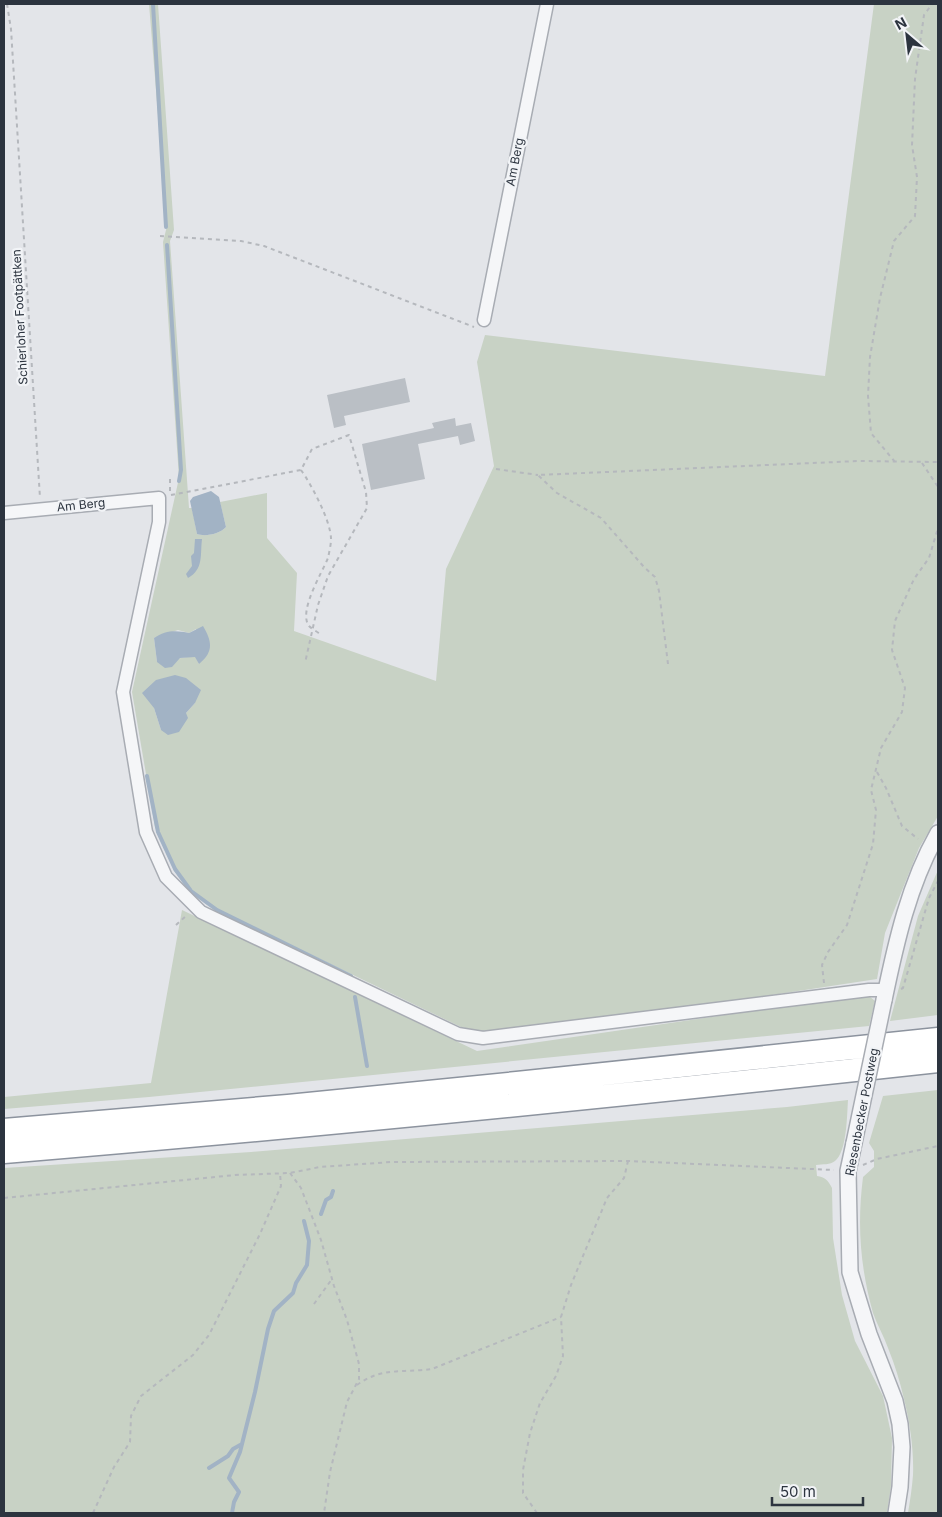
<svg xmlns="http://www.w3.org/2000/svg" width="942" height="1517" font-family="Inter,sans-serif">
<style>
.green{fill:#c8d2c5;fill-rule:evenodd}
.water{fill:#a2b3c5}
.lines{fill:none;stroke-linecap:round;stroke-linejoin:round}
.stream{stroke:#a2b3c5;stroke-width:4}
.building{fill:#babfc5}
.minor-casing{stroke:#a8acb3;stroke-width:15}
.tertiary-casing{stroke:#a8acb3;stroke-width:18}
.motorway-casing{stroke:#8c939e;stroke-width:25}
.path{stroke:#b5b8bd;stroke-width:2;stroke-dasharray:4 4;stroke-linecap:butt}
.minor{stroke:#f5f6f8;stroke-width:12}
.tertiary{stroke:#f5f6f8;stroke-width:15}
.motorway{stroke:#fff;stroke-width:22}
.tertiary-bridge-casing{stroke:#a8acb3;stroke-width:18;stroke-linecap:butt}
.tertiary-bridge{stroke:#f5f6f8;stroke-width:15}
.labels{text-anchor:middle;stroke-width:4.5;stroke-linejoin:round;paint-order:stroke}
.street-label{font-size:12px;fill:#2c343f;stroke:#f2f4f7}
</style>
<rect width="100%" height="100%" fill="#e3e5e9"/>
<path class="green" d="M 149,4 L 158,4 L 174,230 L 170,241 L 189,508 L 192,508 L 197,534 C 205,537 220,534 226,527 L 220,502 L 267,493 L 267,538 L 297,573 L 294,631 L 436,681 L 446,569 L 494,466 L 477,362 L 485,335 L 825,376 L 874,4 L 938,4 L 938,816 L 919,848 L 885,933 L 877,979 L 634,1016 L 489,1033 L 461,1027 L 206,904 L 175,872 L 155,827 L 132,692 L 179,478 L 163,242 L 167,226 ZM 196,629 L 199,664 L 196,657 L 187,657 L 157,662 L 154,638 L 178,630 L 189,633 ZM 195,703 L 186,713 L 161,730 L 154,708 Z
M 938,870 L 938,1015 L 890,1021 L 918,916 Z
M 182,910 L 477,1051 L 863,995 L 869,996 L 875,1001 L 869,1026 L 149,1097 L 4,1109 L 4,1097 L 151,1083 Z
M 938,1090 L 938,1513 L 908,1513 C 910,1501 912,1488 913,1475 C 914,1451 910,1423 904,1399 C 900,1382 895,1365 888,1348 C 884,1336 877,1325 873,1313 C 860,1266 857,1225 863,1177 L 874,1167 L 874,1151 L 869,1143 L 883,1096 Z
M 848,1100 C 847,1115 847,1152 835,1161 C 830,1165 823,1164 816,1165 L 817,1176 C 825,1177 828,1180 832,1188 L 833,1238 L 842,1295 L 855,1341 L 883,1396 L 892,1438 L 891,1486 L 887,1513 L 4,1513 L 4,1168 L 251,1152 L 787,1107 Z"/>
<path class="water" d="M 211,491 L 219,497 L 226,527 C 220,534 205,537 197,534 L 190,501 L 193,497 Z
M 195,539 L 202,539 C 200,555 204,569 188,578 L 186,574 L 192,566 L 191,556 L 194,553 Z
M 203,626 C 212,641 214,652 199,664 L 195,657 L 180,658 L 172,667 L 165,668 L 157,662 L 154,638 C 165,630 177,630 189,633 Z
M 175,675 L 186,678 L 201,690 L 195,703 L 186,713 L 188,718 L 179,732 L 168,735 L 161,730 L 154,708 L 142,693 L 156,680 Z"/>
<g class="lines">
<path class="stream" d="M 153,4 L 166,227
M 167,245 L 181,470 L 179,481
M 147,776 L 158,832 L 175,869 L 191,891 L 217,910 L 351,976
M 355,997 L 367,1066
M 321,1214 L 326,1200 L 331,1197 L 333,1191
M 209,1468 L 228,1456 L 233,1449 L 242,1444
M 232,1513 L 234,1502 L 239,1492 L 229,1478 L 240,1452 L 255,1392 L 268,1329 L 274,1311 L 293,1293 L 296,1283 L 307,1265 L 309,1241 L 304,1221"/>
</g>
<path class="building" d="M 405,378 L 410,402 L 344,416 L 346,425 L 334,428 L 327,395 Z
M 455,418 L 456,426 L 471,423 L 475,441 L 460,445 L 458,436 L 418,444 L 425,479 L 371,490 L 362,444 L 434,428 L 432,423 Z"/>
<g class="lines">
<defs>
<path id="minor" d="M 484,320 L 547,4
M 4,513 L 159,498 L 159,522 L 123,692 L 146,832 L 166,877 L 201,912 L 458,1034 L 483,1038 L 869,990 L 886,990"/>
<path id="tertiary" d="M 884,1000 C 896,942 909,884 938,833
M 854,1143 L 848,1171 L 850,1272 L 869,1334 L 895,1401 L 900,1424 L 902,1447 L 900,1487 L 896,1513"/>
<path id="motorway" d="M 4,1130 L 288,1106 L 517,1083 L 938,1039
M 4,1152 C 316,1126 627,1095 938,1061"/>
</defs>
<use href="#minor" class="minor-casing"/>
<use href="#tertiary" class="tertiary-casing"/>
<use href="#motorway" class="motorway-casing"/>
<path class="path" d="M 7,4 L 11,29 L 40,498
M 160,236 L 241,241 L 264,246 L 474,327
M 895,462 L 871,433 L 868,396 L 870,357 L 880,298 L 894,241 L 915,216 L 917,177 L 912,145 L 915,79 L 924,15 L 932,4
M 922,463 L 938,487
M 496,469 L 538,475
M 301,470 C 311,484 331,521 331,539 C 331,545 329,553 328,558 C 322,573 298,611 309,626 C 312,629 318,632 321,635
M 170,491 L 170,476
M 171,495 L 301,470 L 312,449 L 349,435 L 366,492 L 367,508 L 328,576 L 318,605 L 305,663
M 668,664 L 659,591 L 655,577 L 644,567 L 601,518 L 557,493 L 538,475 L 859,461 L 938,462
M 877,772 L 886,788 L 902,826 L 918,839
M 176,925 L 187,915
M 824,983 L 822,965 L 828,952 L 847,925 L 873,844 L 876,810 L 871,790 L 881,748 L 902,712 L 905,688 L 892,650 L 895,621 L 914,579 L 929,558 L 938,528
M 901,989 L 903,988 L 929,898 L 938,881
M 863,1165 L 877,1159 L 938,1146
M 290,1173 L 301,1188 L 321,1240 L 334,1286 L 347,1320 L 359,1364 L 359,1379 L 347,1402 L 330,1472 L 324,1513
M 4,1198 L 235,1175 L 290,1173 L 320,1167 L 391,1162 L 628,1161 L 834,1170
M 314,1304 L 332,1279
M 357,1385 C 361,1382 366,1379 371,1377 C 388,1369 413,1372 432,1369 L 561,1317
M 93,1513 L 114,1467 L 130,1442 L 131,1416 L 141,1396 L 193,1355 L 209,1335 L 260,1234 L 281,1186 L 280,1173
M 537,1513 L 523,1493 L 523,1470 L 530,1433 L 540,1403 L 556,1376 L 563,1356 L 561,1317 L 571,1285 L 607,1198 L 624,1178 L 628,1161"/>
<use href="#minor" class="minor"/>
<use href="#tertiary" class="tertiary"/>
<use href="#motorway" class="motorway"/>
<defs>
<path id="tertiary-bridge" d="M 854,1143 L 884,1000"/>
</defs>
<use href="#tertiary-bridge" class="tertiary-bridge-casing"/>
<use href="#tertiary-bridge" class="tertiary-bridge"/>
</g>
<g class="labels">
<g class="street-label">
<text transform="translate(515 162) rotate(-79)" y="4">Am Berg</text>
<text transform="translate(20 317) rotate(-93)" y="4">Schierloher Footpättken</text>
<text transform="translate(81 505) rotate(-6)" y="4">Am Berg</text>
<text transform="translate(862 1112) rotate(-79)" y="4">Riesenbecker Postweg</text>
</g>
</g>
<rect width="942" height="1517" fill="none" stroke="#2c343f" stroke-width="10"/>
<g transform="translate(907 35) rotate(332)" stroke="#f2f4f7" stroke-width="4" paint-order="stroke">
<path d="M0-4L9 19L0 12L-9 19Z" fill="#2c343f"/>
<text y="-8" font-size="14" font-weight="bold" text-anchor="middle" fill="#2c343f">N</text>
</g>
<path d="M772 1497v8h91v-8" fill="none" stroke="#2c343f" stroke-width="2.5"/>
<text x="780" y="1497" font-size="15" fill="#2c343f" stroke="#f2f4f7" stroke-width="4" paint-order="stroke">50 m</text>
</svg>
